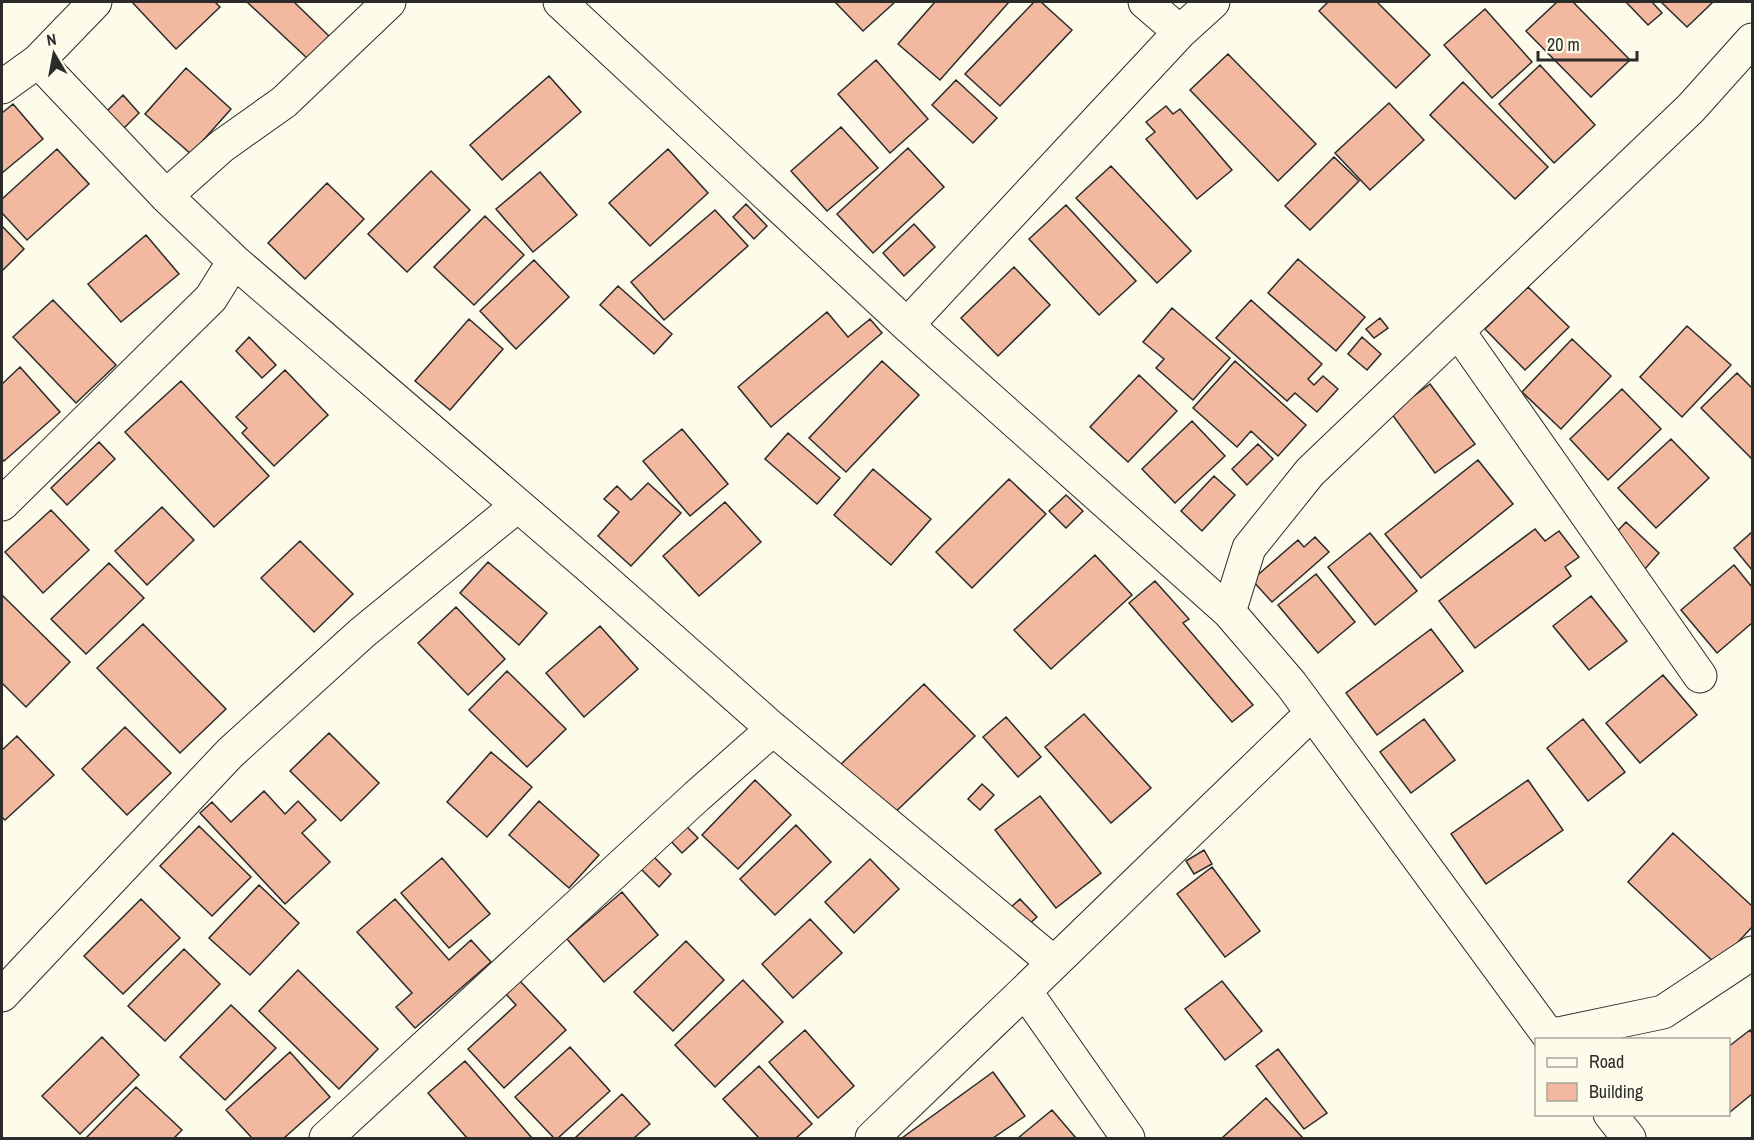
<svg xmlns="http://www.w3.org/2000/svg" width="1754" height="1140" font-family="'Archivo Narrow',sans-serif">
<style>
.building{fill:#f2b8a0;stroke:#2b2b2b;stroke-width:1.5}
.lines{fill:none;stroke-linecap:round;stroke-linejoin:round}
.minor-casing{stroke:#2b2b2b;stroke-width:35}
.minor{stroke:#fdfbea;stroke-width:33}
</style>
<rect width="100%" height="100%" fill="#fdfbea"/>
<path class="building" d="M 132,2 L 215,2 L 220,7 L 176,49 Z
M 247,2 L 294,2 L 329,36 L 308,59 Z
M 835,2 L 895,2 L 863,31 Z
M 935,2 L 1009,2 L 940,80 L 898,44 Z
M 1034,2 L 1041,2 L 1072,30 L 1000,106 L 965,74 Z
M 1328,2 L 1377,2 L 1430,55 L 1396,88 L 1319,11 Z
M 1557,2 L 1573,2 L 1630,60 L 1591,97 L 1526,31 Z
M 1626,2 L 1652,2 L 1662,13 L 1648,25 Z
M 1661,2 L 1713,2 L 1687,27 Z
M 1485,9 L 1532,62 L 1492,98 L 1444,45 Z
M 1228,54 L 1316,144 L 1278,181 L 1190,90 Z
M 876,60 L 928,119 L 890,153 L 838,94 Z
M 1540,65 L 1595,125 L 1554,163 L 1499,104 Z
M 186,68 L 231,109 L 191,154 L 145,114 Z
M 549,76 L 581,112 L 502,180 L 470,145 Z
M 956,80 L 997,118 L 973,143 L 932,105 Z
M 1463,82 L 1548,167 L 1515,199 L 1430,115 Z
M 123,95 L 139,113 L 120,132 L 103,115 Z
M 1389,103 L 1424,140 L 1370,190 L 1335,153 Z
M 13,104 L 43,139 L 2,173 L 2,113 Z
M 1166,106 L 1173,114 L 1180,109 L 1232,170 L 1197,199 L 1146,139 L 1155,132 L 1146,122 Z
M 841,127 L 878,168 L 827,211 L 791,171 Z
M 908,148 L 944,187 L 873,253 L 837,214 Z
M 57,149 L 89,184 L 27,240 L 2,213 L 2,199 Z
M 668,149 L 708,193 L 650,246 L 609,203 Z
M 1334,157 L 1359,181 L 1310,230 L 1285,206 Z
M 1111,166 L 1191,251 L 1157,283 L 1076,198 Z
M 431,171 L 470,210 L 407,272 L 368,234 Z
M 540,172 L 577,215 L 533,252 L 496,209 Z
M 327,183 L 364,219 L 305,279 L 268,243 Z
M 746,204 L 767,226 L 754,239 L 733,217 Z
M 1066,205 L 1136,281 L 1099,315 L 1029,239 Z
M 715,210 L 748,246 L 664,320 L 631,282 Z
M 485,216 L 524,255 L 474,305 L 434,267 Z
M 914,224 L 935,247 L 904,276 L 883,253 Z
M 2,226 L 24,249 L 2,271 Z
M 146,235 L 179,274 L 121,322 L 88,284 Z
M 1298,259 L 1365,317 L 1336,351 L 1268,293 Z
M 534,260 L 569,297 L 516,349 L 480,311 Z
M 1014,267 L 1050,305 L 998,356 L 961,318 Z
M 618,286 L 672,334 L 654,354 L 600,305 Z
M 1528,287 L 1569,327 L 1525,370 L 1485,329 Z
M 53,300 L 116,365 L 76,403 L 13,337 Z
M 1251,300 L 1322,364 L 1308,379 L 1314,385 L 1323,376 L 1338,389 L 1317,412 L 1295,393 L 1287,401 L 1216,338 Z
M 1172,308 L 1230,358 L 1193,400 L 1156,368 L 1164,359 L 1143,342 Z
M 827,312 L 848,337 L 870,319 L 882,333 L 771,427 L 738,387 Z
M 1380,318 L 1388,328 L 1374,338 L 1366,329 Z
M 469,319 L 503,349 L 450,410 L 415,381 Z
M 1687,326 L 1731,365 L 1682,417 L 1640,377 Z
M 249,337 L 276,365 L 262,378 L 236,351 Z
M 1362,337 L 1381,354 L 1367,370 L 1348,354 Z
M 1572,339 L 1611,376 L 1561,429 L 1522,392 Z
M 882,361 L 919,395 L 846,472 L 809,438 Z
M 1235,361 L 1306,425 L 1278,456 L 1251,431 L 1237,447 L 1193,408 Z
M 20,367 L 60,412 L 4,461 L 2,459 L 2,384 Z
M 285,370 L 328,415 L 274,466 L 242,433 L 247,428 L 236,417 Z
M 1737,373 L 1752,388 L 1752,456 L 1751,458 L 1701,408 Z
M 1139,375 L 1177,411 L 1128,462 L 1090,427 Z
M 181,381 L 269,476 L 214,527 L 125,432 Z
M 1430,384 L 1475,444 L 1435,473 L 1391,413 Z
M 1622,389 L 1661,429 L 1608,480 L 1570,439 Z
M 1192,421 L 1225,456 L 1175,503 L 1142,469 Z
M 682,429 L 728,484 L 690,516 L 643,461 Z
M 788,433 L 840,478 L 817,504 L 765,459 Z
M 1671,439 L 1709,478 L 1656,528 L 1618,488 Z
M 99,442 L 115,459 L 67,505 L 51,488 Z
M 1258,444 L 1273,459 L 1247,485 L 1232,469 Z
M 1478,460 L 1513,504 L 1421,578 L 1385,534 Z
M 873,469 L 931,519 L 891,565 L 834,515 Z
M 1214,476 L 1235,495 L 1202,531 L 1181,511 Z
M 1009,479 L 1046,514 L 972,588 L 936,552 Z
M 648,483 L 681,513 L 631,566 L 598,536 L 619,512 L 604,499 L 617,486 L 631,500 Z
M 1066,495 L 1083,511 L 1066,528 L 1049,511 Z
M 725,502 L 761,542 L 699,596 L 663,556 Z
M 162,507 L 194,540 L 147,585 L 115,551 Z
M 51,510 L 89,550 L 43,593 L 5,552 Z
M 1626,522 L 1659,553 L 1644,570 L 1610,539 Z
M 1535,529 L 1545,541 L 1559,531 L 1579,557 L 1565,567 L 1571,576 L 1475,648 L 1439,601 Z
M 1752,532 L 1752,570 L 1734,548 Z
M 1370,533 L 1417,591 L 1375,625 L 1328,567 Z
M 1315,537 L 1329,552 L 1272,602 L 1252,580 L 1298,540 L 1304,547 Z
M 300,541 L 353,594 L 314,632 L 261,578 Z
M 1095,555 L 1132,595 L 1051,669 L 1014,630 Z
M 488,562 L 547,613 L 519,645 L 460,593 Z
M 109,563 L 144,598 L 86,654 L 51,619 Z
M 1734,565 L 1752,587 L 1752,623 L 1717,653 L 1681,610 Z
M 1316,574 L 1355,622 L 1318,653 L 1278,605 Z
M 1155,581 L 1189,619 L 1183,623 L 1253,705 L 1232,722 L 1129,603 Z
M 2,595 L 70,662 L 26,707 L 2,683 Z
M 1591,596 L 1627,641 L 1589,670 L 1553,626 Z
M 456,607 L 505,659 L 468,695 L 418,643 Z
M 143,624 L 226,709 L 180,753 L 97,668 Z
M 600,626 L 638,669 L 584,717 L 546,673 Z
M 1431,629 L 1463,671 L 1377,735 L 1346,693 Z
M 507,671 L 566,729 L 527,767 L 469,710 Z
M 1663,675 L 1697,715 L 1640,763 L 1606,723 Z
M 924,684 L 975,736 L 887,820 L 837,768 Z
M 1084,714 L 1151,788 L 1111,823 L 1045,747 Z
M 1006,717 L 1041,757 L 1018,777 L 983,737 Z
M 1424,719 L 1455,760 L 1411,793 L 1380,752 Z
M 1583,719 L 1625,772 L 1588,801 L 1547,748 Z
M 125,727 L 171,773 L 127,815 L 82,769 Z
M 329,733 L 379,783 L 341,821 L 290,771 Z
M 17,736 L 54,775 L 5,820 L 2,817 L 2,750 Z
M 491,752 L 532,787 L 487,837 L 447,802 Z
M 755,780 L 791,815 L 738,869 L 702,835 Z
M 1528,780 L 1563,830 L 1486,884 L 1451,834 Z
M 982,784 L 994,795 L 980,810 L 968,799 Z
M 264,791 L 285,814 L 298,801 L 316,820 L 302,833 L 330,862 L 285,904 L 200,813 L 212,802 L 231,822 Z
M 1040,796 L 1101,873 L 1056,908 L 995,830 Z
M 539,801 L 599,855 L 569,888 L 509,835 Z
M 683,823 L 698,838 L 682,853 L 668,838 Z
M 796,825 L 831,862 L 775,915 L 740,879 Z
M 199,826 L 251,877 L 212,916 L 160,866 Z
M 1673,833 L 1752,906 L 1752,927 L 1717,965 L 1628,882 Z
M 1204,850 L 1212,864 L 1194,874 L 1186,861 Z
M 652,855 L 671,874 L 659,887 L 639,867 Z
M 442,858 L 490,914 L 449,948 L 401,893 Z
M 870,859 L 899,889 L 854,933 L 825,902 Z
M 1212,867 L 1260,931 L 1225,957 L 1177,894 Z
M 259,885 L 299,923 L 250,975 L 209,938 Z
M 622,892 L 658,935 L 604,982 L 567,939 Z
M 141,899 L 180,938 L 123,994 L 84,956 Z
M 395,899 L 449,960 L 471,940 L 491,962 L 415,1028 L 396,1007 L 412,993 L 357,932 Z
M 1020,899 L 1037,917 L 1026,927 L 1009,909 Z
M 810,919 L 842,953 L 793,998 L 762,964 Z
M 686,941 L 724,980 L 673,1031 L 634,992 Z
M 184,949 L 220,984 L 165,1041 L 128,1006 Z
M 298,970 L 378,1049 L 339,1089 L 259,1011 Z
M 518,979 L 566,1030 L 504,1088 L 468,1049 L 516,1005 L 504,992 Z
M 743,980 L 783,1022 L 715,1087 L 675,1045 Z
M 1222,981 L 1262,1031 L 1225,1060 L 1185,1009 Z
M 231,1005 L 276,1048 L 225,1100 L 180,1057 Z
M 805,1030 L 854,1086 L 818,1118 L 769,1062 Z
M 1750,1030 L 1752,1033 L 1752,1094 L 1730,1112 L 1728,1110 L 1728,1047 Z
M 102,1037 L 139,1075 L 80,1134 L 42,1096 Z
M 570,1047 L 610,1091 L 558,1138 L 554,1138 L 515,1097 Z
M 1278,1049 L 1327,1113 L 1304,1129 L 1256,1066 Z
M 290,1052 L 330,1097 L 284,1138 L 252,1138 L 226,1110 Z
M 465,1061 L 532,1138 L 467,1138 L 428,1093 Z
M 759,1066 L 812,1124 L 796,1138 L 759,1138 L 723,1099 Z
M 993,1072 L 1025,1116 L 993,1138 L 902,1138 Z
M 136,1087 L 182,1130 L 174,1138 L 86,1138 Z
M 622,1094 L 650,1124 L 634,1138 L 575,1138 Z
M 1266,1098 L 1303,1138 L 1222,1138 Z
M 1052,1110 L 1076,1138 L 1018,1138 Z"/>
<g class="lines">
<defs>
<path id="minor" d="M 560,2 L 907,325 L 1229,612
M 1145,2 L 1180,32
M 38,61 L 166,196 L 234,261 L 592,569 L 773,729 L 1054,963
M 2,87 L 38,61 L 95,2
M 166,196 L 222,146 L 284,102 L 389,2
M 907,325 L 1180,32 L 1213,2
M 1458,331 L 1700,676
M 2,504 L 211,298 L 234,261
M 2,995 L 230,753 L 362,633 L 517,506
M 1549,1036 L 1663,1012 L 1752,953
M 1552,1040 L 1291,684 L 1229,612 L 1249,548 L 1310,472 L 1691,108 L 1752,40
M 1610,1114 L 1629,1138
M 326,1138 L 697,796 L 773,729
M 872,1138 L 1025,991
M 1128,1138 L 1025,991 L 1312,713"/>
</defs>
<use href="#minor" class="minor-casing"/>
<use href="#minor" class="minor"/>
</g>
<rect width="1754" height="1140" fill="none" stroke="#2b2b2b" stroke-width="6"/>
<rect x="1535" y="1038" width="195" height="78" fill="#fdfbea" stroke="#a9a89e" stroke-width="1.5"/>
<rect x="1547" y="1058" width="30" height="9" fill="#fdfbea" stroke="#a9a89e" stroke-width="1.5"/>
<text x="1589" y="1068" font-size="18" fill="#2b2b2b">Road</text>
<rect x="1547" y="1083" width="30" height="18" fill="#f2b8a0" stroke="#a9a89e" stroke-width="1.5"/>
<text x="1589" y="1098" font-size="18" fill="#2b2b2b">Building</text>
<g transform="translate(54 54) rotate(350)" stroke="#fdfbea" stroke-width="4.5" paint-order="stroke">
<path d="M0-4.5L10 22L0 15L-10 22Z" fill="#2b2b2b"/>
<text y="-9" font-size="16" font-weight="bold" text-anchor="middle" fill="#2b2b2b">N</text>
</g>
<path d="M1538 51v9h99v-9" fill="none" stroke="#2b2b2b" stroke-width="3"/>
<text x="1547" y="51" font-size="18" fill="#2b2b2b" stroke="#fdfbea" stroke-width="4.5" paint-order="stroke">20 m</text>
</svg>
